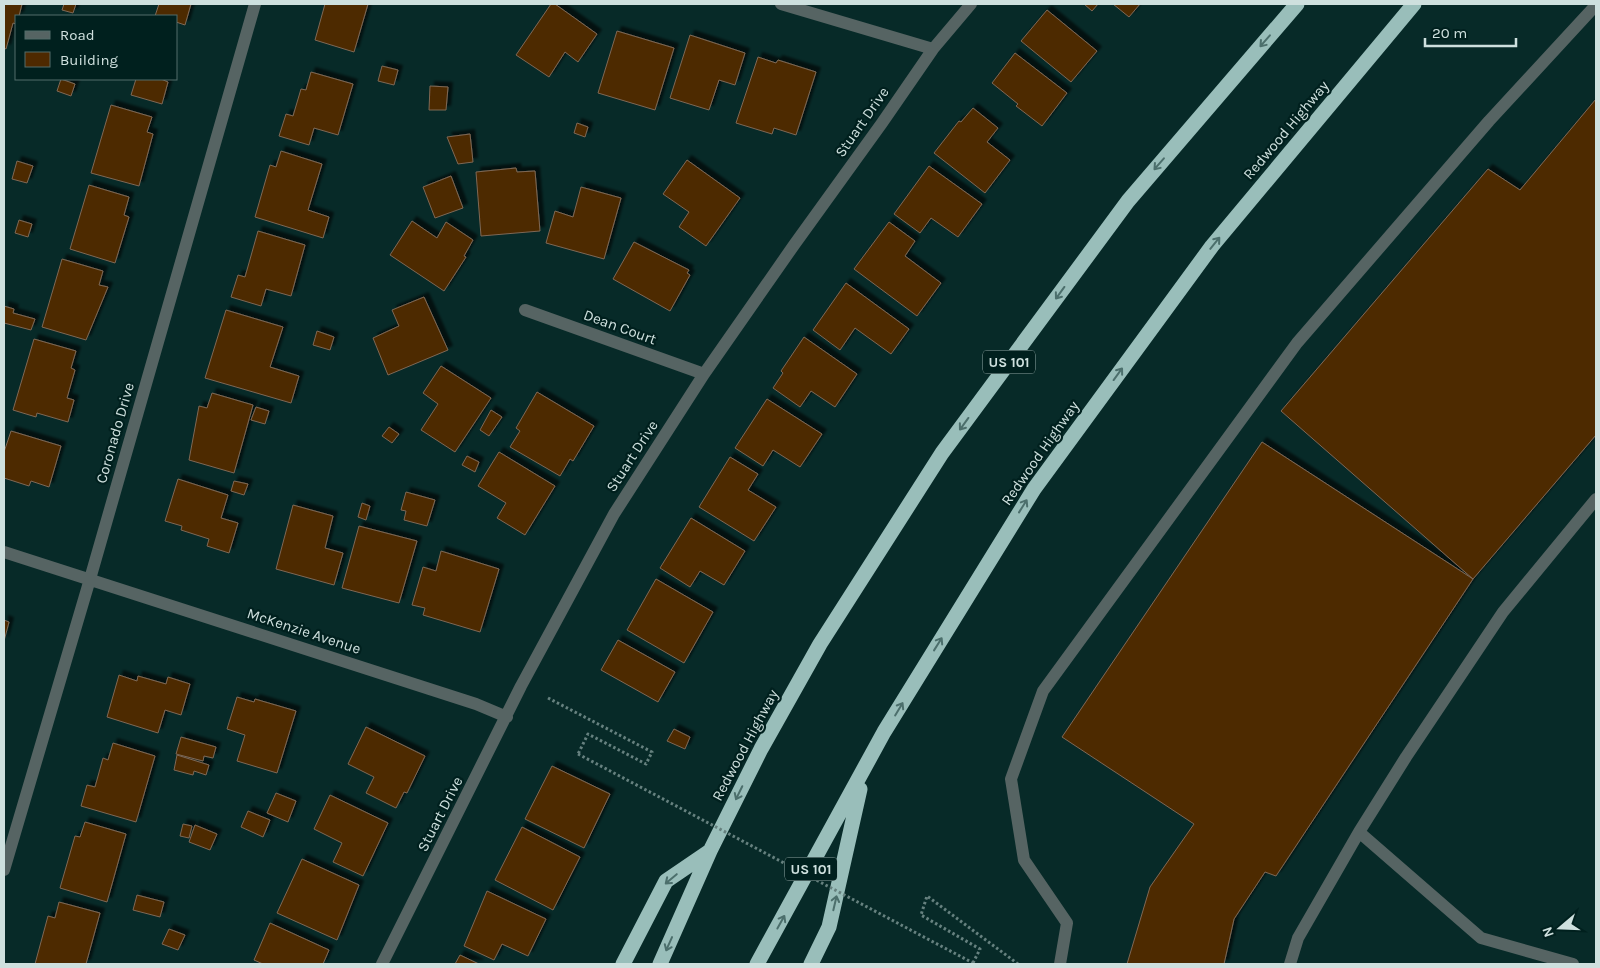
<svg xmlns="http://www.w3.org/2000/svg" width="1600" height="968" font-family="Karla,sans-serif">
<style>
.building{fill:#4e2900;stroke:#7e6855;filter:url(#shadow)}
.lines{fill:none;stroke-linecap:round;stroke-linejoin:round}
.path{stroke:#66817f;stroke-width:3;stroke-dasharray:2.5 2.5;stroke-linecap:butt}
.service{stroke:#566463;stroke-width:12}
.minor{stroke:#566463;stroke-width:12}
.motorway{stroke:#99beba;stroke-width:15}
.path-bridge{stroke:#66817f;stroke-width:3;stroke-dasharray:2.5 2.5;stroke-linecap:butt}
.oneway{stroke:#4c6f6c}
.labels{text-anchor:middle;stroke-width:4.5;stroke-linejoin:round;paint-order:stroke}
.shield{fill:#00201e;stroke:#90a6a4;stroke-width:1}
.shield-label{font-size:14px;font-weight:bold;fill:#cee0de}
.street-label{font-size:15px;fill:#cee0de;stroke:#00201e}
</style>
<defs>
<filter id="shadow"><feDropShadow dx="4.5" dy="-4.5" stdDeviation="1" flood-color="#0009"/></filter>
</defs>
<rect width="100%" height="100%" fill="#072a28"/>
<path class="building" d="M 4,4 L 22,4 L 19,16 L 16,16 L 16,24 L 13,23 L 6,49 L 4,48 Z
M 64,4 L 76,4 L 73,13 L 62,10 Z
M 159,4 L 191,4 L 185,25 L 176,22 L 176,16 L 155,16 Z
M 325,4 L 368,4 L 354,52 L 315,40 Z
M 551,4 L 555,4 L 597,34 L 578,62 L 565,52 L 549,77 L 516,55 Z
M 1084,4 L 1098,4 L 1092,11 Z
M 1113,4 L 1140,4 L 1129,17 Z
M 1047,10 L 1097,51 L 1071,82 L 1021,41 Z
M 617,31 L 674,48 L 655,110 L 598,93 Z
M 690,35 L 745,53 L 735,85 L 719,80 L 709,110 L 670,98 Z
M 1015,53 L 1067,93 L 1042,126 L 1016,106 L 1018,104 L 992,83 Z
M 758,57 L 776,63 L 778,60 L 816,72 L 796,135 L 774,128 L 772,134 L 736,123 Z
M 382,66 L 398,70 L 394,85 L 378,81 Z
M 311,72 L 353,84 L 338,135 L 314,128 L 309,145 L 279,136 L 286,114 L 293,116 L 301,89 L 306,90 Z
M 61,79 L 75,84 L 71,96 L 57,91 Z
M 136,79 L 161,79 L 168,82 L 162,104 L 131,95 Z
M 430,86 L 448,87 L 446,110 L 429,110 Z
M 1596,99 L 1596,435 L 1473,579 L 1281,411 L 1488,169 L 1520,190 Z
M 111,105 L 152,117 L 147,132 L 153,134 L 139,186 L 91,173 Z
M 973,108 L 998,128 L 987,142 L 1010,160 L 985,193 L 934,153 L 959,121 L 961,122 Z
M 577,123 L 588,127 L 585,137 L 574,133 Z
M 470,134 L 473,162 L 458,164 L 447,137 Z
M 281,151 L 322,164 L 308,210 L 329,217 L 323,238 L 255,217 L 270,165 L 276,167 Z
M 687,160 L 740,198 L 706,246 L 679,227 L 689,212 L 663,194 Z
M 17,161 L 33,166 L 27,183 L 12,179 Z
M 929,166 L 982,204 L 958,237 L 931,218 L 920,233 L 894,214 Z
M 516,168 L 517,172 L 535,171 L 540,231 L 481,236 L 476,172 Z
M 451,176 L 463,208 L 435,218 L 423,187 Z
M 89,185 L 129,197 L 124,215 L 129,217 L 115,263 L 70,249 Z
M 581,187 L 621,198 L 604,259 L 546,243 L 555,211 L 573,217 Z
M 19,220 L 32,224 L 28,237 L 15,233 Z
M 412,221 L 437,238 L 446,222 L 473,240 L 464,256 L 466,257 L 444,291 L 390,255 Z
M 889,222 L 915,241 L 905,256 L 941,283 L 917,316 L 854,269 Z
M 258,231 L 305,245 L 291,296 L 266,289 L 261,306 L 231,297 L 238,275 L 245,277 Z
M 634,242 L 689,270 L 687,273 L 690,275 L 670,311 L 613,279 Z
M 62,259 L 103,271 L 99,285 L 108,287 L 86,340 L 42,327 Z
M 846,283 L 909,329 L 891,354 L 855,328 L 840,350 L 813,330 Z
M 424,297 L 448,350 L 388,375 L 373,338 L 399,326 L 392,310 Z
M 4,306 L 14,309 L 13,313 L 35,319 L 31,330 L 4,323 Z
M 226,310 L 283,327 L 270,367 L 299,376 L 291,403 L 205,378 Z
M 317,331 L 334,337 L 330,350 L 313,345 Z
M 804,337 L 857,374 L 835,407 L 811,391 L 800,407 L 773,388 L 783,373 L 781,371 Z
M 34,339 L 76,351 L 71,368 L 75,370 L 67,398 L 74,400 L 68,422 L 37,413 L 36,417 L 13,410 Z
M 441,366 L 491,398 L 455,452 L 421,430 L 438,404 L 423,393 Z
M 537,392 L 594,426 L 573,461 L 570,459 L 560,476 L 510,447 L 520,431 L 516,428 Z
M 212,393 L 253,405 L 234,473 L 189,460 L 199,406 L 207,408 Z
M 767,399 L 822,434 L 800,467 L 773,450 L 763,466 L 735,448 Z
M 256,407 L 269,411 L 265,424 L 251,420 Z
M 491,410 L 502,417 L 489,436 L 480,430 Z
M 389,427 L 399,434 L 392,443 L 382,436 Z
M 11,431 L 61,446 L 49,487 L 31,481 L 29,486 L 4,478 L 4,452 Z
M 1262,442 L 1473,579 L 1276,876 L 1265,872 L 1234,919 L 1224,964 L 1127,964 L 1150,887 L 1194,824 L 1062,737 Z
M 499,452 L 555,486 L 525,535 L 497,518 L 506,503 L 478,486 Z
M 467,456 L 479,462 L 475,472 L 462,465 Z
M 730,457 L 758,474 L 748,490 L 776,507 L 754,541 L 699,507 Z
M 178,479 L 228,495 L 221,518 L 238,523 L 229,553 L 207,546 L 209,539 L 181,530 L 182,526 L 165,521 Z
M 234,481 L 248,484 L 244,495 L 231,491 Z
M 406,492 L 435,500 L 427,526 L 404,520 L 406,511 L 401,510 Z
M 362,503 L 370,506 L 366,520 L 358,517 Z
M 293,505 L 333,516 L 325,548 L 343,553 L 334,585 L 276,569 Z
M 691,518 L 745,551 L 724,585 L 700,571 L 690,587 L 660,568 Z
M 359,526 L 417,541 L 399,603 L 342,588 Z
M 441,551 L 499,569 L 480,632 L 423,615 L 425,608 L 412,605 L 423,567 L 436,571 Z
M 656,579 L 713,612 L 684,663 L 627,630 Z
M 4,620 L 9,622 L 4,641 Z
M 618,640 L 675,672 L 658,702 L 601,670 Z
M 119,675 L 137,681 L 138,676 L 166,684 L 168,677 L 190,684 L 181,715 L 165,710 L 158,733 L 107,717 Z
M 237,697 L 254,702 L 255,699 L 296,711 L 277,773 L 237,761 L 245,735 L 227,729 Z
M 366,727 L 425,756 L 407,793 L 404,792 L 396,808 L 366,793 L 374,777 L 348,764 Z
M 674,729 L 690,737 L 685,749 L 667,741 Z
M 181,737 L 216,747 L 213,758 L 204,756 L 203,761 L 176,754 Z
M 113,743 L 155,756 L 136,822 L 81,806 L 87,785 L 95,787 L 103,758 L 108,760 Z
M 177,755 L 209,765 L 206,775 L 194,771 L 193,775 L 174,770 Z
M 552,766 L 610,794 L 584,848 L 525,819 Z
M 276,793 L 296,801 L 288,822 L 267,813 Z
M 330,795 L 388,823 L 363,876 L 333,862 L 342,843 L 314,829 Z
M 248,811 L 270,820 L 263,837 L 241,827 Z
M 85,822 L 126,834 L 107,902 L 60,888 L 75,836 L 80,837 Z
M 183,824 L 192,826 L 189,838 L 180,836 Z
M 195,825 L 217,834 L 210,850 L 189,842 Z
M 522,827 L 580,857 L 553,910 L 495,880 Z
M 302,859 L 359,885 L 337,940 L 277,913 Z
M 487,891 L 546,919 L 528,956 L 502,944 L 494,960 L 464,946 Z
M 137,895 L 164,902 L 160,917 L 133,910 Z
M 59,902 L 100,913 L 86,964 L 35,964 L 48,916 L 55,918 Z
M 270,923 L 329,950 L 323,964 L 263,964 L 254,960 Z
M 169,929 L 185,935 L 178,950 L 162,944 Z
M 460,955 L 479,964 L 455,964 Z"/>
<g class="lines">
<path class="path" d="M 548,698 L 652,752 L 646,764 L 588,734 L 578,754
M 973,963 L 980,949 L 921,915 L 927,896 L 1018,964"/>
<path class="service" d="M 1359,832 L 1481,938 L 1573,964
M 1060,964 L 1067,923 L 1024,860 L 1011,779 L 1043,691 L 1297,343 L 1489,121 L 1596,5
M 1290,964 L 1298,938 L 1359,832 L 1406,757 L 1503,612 L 1596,499"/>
<path class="minor" d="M 781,4 L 933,49
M 525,310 L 704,374
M 4,552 L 476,704 L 507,717
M 4,870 L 90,579 L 255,4
M 382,964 L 521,686 L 614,514 L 704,374 L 794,245 L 882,123 L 933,49 L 971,4"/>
<path class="motorway" d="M 623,964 L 666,881 L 710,851
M 660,964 L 710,851 L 761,749 L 820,644 L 942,453 L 1128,201 L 1297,4
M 757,964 L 884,732 L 1034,489 L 1212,246 L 1414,4
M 811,964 L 829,927 L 860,789"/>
<path class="path-bridge" d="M 578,754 L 973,963"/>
</g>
<defs><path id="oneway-shaft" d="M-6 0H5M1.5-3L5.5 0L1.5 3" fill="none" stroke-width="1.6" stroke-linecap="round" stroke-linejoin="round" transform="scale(1.25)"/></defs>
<g class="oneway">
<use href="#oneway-shaft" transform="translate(1265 41) rotate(131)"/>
<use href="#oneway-shaft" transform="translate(1159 164) rotate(131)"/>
<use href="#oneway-shaft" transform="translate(1215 243) rotate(-51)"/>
<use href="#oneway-shaft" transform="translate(1060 293) rotate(126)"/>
<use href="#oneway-shaft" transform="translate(1118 374) rotate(-54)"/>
<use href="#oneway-shaft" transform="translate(964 424) rotate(126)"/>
<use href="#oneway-shaft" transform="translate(1023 506) rotate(-58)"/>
<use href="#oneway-shaft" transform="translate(938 644) rotate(-58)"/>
<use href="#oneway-shaft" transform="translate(899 709) rotate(-59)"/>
<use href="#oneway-shaft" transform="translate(739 793) rotate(116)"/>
<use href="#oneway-shaft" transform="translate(671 879) rotate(140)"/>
<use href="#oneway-shaft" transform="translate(835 903) rotate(-77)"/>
<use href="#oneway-shaft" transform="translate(781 922) rotate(-61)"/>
<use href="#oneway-shaft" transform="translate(669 944) rotate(114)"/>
</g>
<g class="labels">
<g class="shield">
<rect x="983" y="350.5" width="52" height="23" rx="4"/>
<rect x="785" y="857.5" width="52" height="23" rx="4"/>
</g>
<g class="shield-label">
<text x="1009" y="367">US 101</text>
<text x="811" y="874">US 101</text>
</g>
<g class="street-label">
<text transform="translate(862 122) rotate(-55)" y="5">Stuart Drive</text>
<text transform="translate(1286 130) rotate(-50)" y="5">Redwood Highway</text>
<text transform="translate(620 327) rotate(20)" y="5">Dean Court</text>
<text transform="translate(115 433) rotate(-74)" y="5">Coronado Drive</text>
<text transform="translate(1040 453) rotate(-55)" y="5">Redwood Highway</text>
<text transform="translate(632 456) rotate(-57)" y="5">Stuart Drive</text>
<text transform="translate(304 631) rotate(18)" y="5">McKenzie Avenue</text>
<text transform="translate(745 745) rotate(-62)" y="5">Redwood Highway</text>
<text transform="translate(440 814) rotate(-63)" y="5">Stuart Drive</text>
</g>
</g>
<rect width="1600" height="968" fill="none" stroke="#cee0de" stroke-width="10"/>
<rect x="15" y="15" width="162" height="65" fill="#00201e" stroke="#526d6b"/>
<rect x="25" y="31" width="25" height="8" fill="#566463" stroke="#526d6b"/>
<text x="60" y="40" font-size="15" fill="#cee0de">Road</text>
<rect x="25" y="52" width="25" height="15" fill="#4e2900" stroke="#526d6b"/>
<text x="60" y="65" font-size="15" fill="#cee0de">Building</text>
<g transform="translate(1560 928) rotate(251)" stroke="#00201e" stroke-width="4" paint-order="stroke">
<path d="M0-4L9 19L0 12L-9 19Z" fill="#cee0de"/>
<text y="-8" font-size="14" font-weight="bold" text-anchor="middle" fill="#cee0de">N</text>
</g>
<path d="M1425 38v8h91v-8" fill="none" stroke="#cee0de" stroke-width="2.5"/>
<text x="1432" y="38" font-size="15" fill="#cee0de" stroke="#00201e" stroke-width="4" paint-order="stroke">20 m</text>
</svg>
